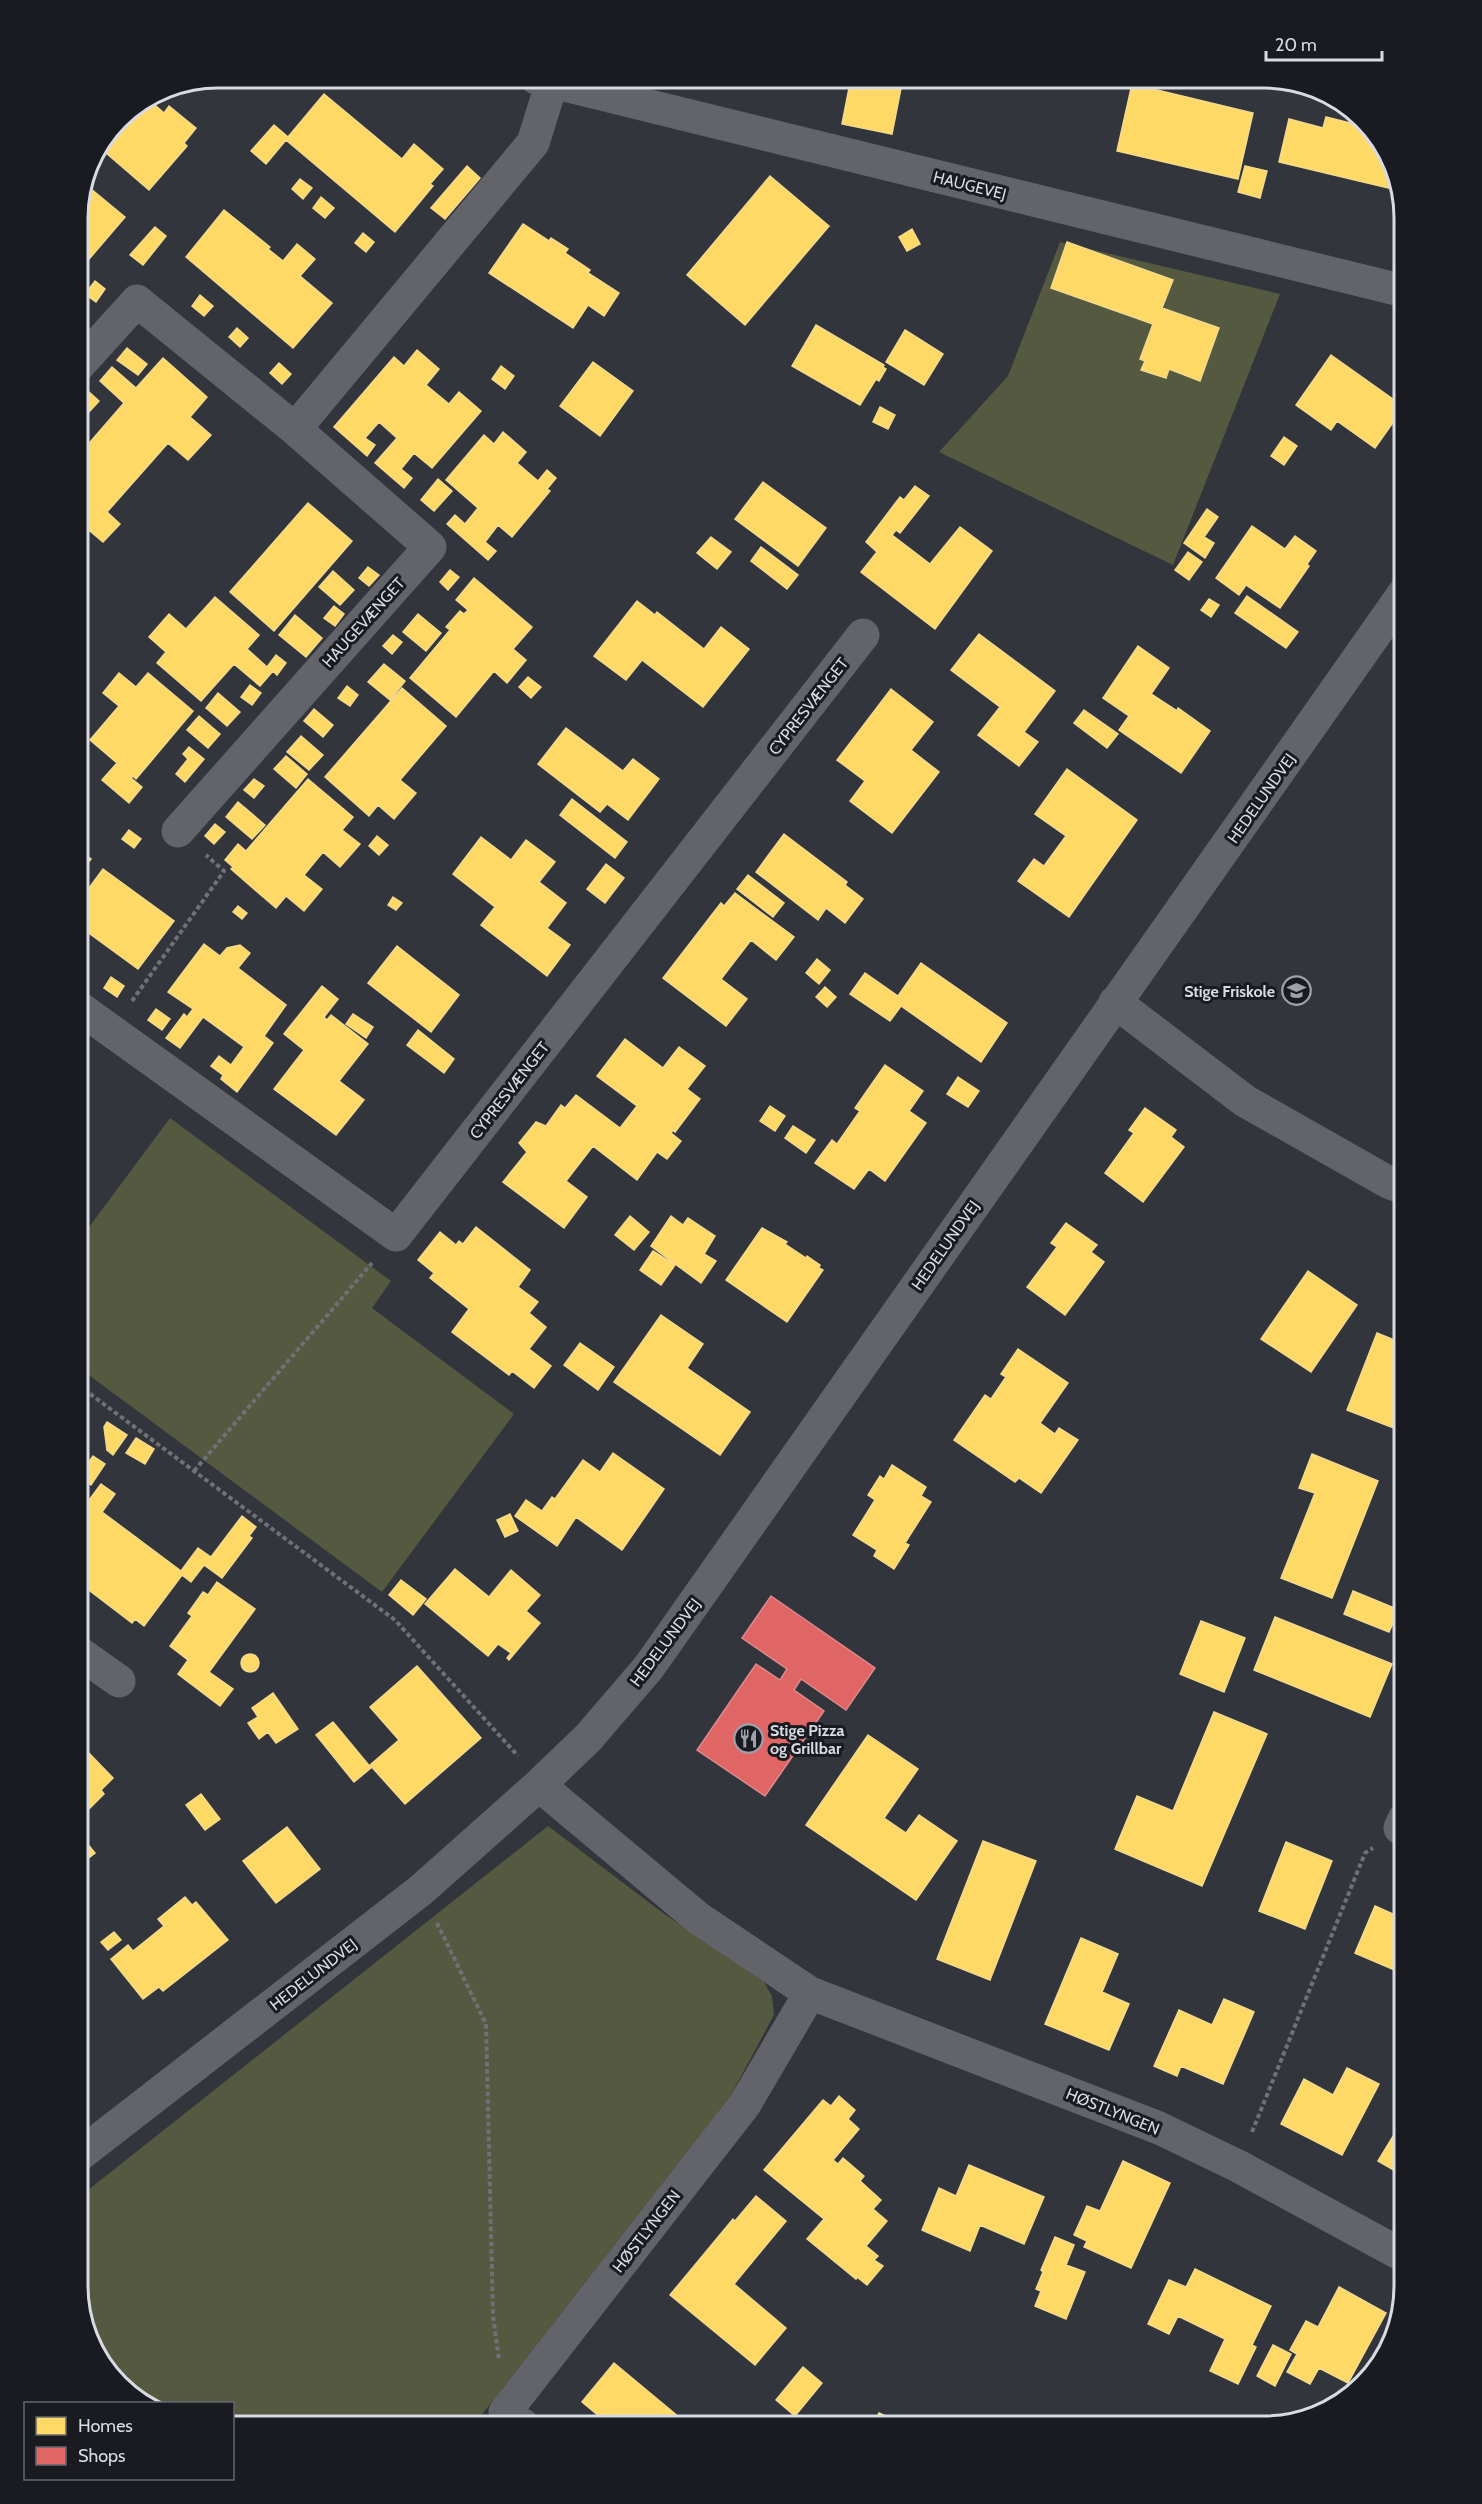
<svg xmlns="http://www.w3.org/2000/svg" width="1482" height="2504" font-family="Cabin,sans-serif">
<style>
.green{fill:#55593f}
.homes{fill:#ffd966;stroke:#f4da8c;stroke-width:1.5}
.shops{fill:#e06666;stroke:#de898c;stroke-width:1.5}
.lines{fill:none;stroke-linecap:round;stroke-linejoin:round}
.path{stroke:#707176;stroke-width:4;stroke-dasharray:4.5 3;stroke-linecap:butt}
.minor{stroke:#63646a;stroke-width:33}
.labels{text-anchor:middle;stroke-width:6;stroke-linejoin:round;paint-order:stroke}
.street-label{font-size:16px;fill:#d9dbe4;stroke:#191b21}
.poi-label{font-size:16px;font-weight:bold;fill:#d9dbe4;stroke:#191b21;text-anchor:end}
.rim{fill:none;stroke:#d9dbe4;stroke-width:3}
</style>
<rect width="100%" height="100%" fill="#33353c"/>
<path class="green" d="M 1060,242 L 1280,294 L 1173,565 L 939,452 L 1008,376 Z
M 170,1118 L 391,1281 L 372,1308 L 514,1414 L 382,1592 L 78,1367 L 78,1242 Z
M 548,1826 L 663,1913 L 764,1982 L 772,1996 L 774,2015 L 731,2095 L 473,2426 L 233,2426 L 232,2404 L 141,2402 L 92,2347 L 78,2285 L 78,2198 Z"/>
<path class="homes" d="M 851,78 L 903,78 L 892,134 L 842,124 Z
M 1132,84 L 1253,113 L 1238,179 L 1117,151 Z
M 324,94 L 402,159 L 414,144 L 443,169 L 430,184 L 433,186 L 395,232 L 286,140 L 266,164 L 251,151 L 274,125 L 288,137 Z
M 149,100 L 164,113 L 169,106 L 196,128 L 184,143 L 187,146 L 149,190 L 99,147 L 120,119 Z
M 1326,117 L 1362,126 L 1390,157 L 1395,181 L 1393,189 L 1279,162 L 1289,119 L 1323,128 Z
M 467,166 L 480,178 L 445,219 L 431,208 Z
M 1245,166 L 1267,171 L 1260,198 L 1238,192 Z
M 770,176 L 829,226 L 745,325 L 687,275 Z
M 300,179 L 312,188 L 303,199 L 292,189 Z
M 85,184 L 125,217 L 78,272 L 78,210 Z
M 321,197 L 334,208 L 325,218 L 313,208 Z
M 224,210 L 270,247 L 268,249 L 283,261 L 297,244 L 315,259 L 300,276 L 332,303 L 293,348 L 186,257 Z
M 523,224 L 549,241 L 551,238 L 568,249 L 565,253 L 590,270 L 588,273 L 619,293 L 604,316 L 588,305 L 573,328 L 489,273 Z
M 155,227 L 166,236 L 143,265 L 130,255 Z
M 912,229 L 920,244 L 907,251 L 899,237 Z
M 363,233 L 374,242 L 366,252 L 355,243 Z
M 1067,242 L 1173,280 L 1162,308 L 1219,328 L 1200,381 L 1169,369 L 1166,378 L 1141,370 L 1145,361 L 1140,359 L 1153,324 L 1051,288 Z
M 95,281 L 105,289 L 96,302 L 85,294 Z
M 200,295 L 213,306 L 204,316 L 192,306 Z
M 816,325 L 884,365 L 883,367 L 886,369 L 879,381 L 876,379 L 860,405 L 792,366 Z
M 237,328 L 248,338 L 240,347 L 229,337 Z
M 905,330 L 943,354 L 924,385 L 886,362 Z
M 127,348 L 147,364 L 138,375 L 117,360 Z
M 417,350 L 439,369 L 426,385 L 449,404 L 459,392 L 481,411 L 432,468 L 414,453 L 401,469 L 412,478 L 404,488 L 375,463 L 397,438 L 379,422 L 365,438 L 375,445 L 367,456 L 334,427 L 394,357 L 404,366 Z
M 1331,355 L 1404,407 L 1375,448 L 1337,421 L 1331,430 L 1296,405 Z
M 163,358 L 207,397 L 190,417 L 211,435 L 188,460 L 168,443 L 107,512 L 120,524 L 103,542 L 78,521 L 78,456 L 124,403 L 100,381 L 112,367 L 136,388 Z
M 593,362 L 633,391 L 600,436 L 560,406 Z
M 279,363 L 291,374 L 282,384 L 270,373 Z
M 501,366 L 514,376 L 505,389 L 492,379 Z
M 89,392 L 99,401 L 89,412 L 79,403 Z
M 880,407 L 895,415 L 888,429 L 873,422 Z
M 503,432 L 526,452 L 517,463 L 538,481 L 547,470 L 556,478 L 547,489 L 550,491 L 512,537 L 498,525 L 485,542 L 496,551 L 488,560 L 447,524 L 455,515 L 465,524 L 478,508 L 446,480 L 484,435 L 494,444 Z
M 1284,437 L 1297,446 L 1284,465 L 1271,456 Z
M 438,479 L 452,491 L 434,511 L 421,500 Z
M 763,482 L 826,528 L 798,566 L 735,519 Z
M 915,486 L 929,496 L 900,533 L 896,530 L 892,535 L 930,564 L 960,527 L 992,551 L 935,629 L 861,572 L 877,552 L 866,542 L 900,497 L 904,500 Z
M 308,503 L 352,541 L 274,631 L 230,592 Z
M 1207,509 L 1218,517 L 1204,537 L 1214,543 L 1205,558 L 1184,543 Z
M 1252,526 L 1285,549 L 1295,536 L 1316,551 L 1307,564 L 1309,566 L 1280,608 L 1246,585 L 1239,595 L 1216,578 Z
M 711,537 L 731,552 L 717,569 L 697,553 Z
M 761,547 L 798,575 L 787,589 L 751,561 Z
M 1188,552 L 1202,562 L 1189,580 L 1175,570 Z
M 368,567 L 379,575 L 369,586 L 359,578 Z
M 450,570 L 459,577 L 448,590 L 440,582 Z
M 333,571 L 354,590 L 340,605 L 319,587 Z
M 474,578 L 532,627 L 513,649 L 526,660 L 507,683 L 494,671 L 456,717 L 410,678 L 450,630 L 446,627 L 460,611 L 464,614 L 468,610 L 456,600 Z
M 1247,596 L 1298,632 L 1286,648 L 1235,613 Z
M 215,597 L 259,635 L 247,649 L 267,667 L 276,655 L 286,663 L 277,675 L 273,671 L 260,686 L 234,664 L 201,701 L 157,663 L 166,652 L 149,637 L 169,614 L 186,629 Z
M 1209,599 L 1219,605 L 1211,617 L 1201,610 Z
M 637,601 L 655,615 L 657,612 L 704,649 L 721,627 L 749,649 L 703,707 L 642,660 L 626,680 L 594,656 Z
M 334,606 L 344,614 L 335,626 L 324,618 Z
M 418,614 L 441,633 L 426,651 L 403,632 Z
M 295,615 L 322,638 L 306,657 L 279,635 Z
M 979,634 L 1055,691 L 1024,732 L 1038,742 L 1019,766 L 978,735 L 1000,707 L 951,670 Z
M 393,635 L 402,642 L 392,654 L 383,646 Z
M 1138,646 L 1169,668 L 1151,694 L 1177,711 L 1178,708 L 1210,731 L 1181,773 L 1119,730 L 1129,716 L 1103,698 Z
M 384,664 L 405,681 L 390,700 L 368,682 Z
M 119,673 L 136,687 L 148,673 L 193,711 L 136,779 L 133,776 L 131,778 L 142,787 L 129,803 L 102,780 L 117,763 L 90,740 L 119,706 L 103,693 Z
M 528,677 L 541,687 L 531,698 L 519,687 Z
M 250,685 L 261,693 L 252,705 L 241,697 Z
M 347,686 L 358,695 L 350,706 L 338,698 Z
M 402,688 L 446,726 L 400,780 L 416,793 L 394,819 L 378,805 L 369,816 L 325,777 Z
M 891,689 L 933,722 L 911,750 L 939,772 L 892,833 L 850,801 L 865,781 L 837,760 Z
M 218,693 L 240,712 L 227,726 L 206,708 Z
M 314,709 L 333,725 L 323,737 L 304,721 Z
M 1084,710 L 1118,734 L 1107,748 L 1074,723 Z
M 199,716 L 220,734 L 208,748 L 187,730 Z
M 566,728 L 623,771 L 633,759 L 659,779 L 628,820 L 607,804 L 600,812 L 538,764 Z
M 301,736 L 323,755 L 309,770 L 287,752 Z
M 189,747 L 204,759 L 185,782 L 176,774 L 188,759 L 183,754 Z
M 286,756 L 307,774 L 296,788 L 274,769 Z
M 1067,769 L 1137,820 L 1069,917 L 1018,881 L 1034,859 L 1044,866 L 1066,836 L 1035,814 Z
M 254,779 L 264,786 L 254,798 L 244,790 Z
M 308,779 L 353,817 L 342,830 L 360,844 L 340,867 L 323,852 L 304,875 L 322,889 L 304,911 L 286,896 L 276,908 L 231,869 L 233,867 L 225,860 L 238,844 L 246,851 Z
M 572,799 L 627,842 L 615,858 L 560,815 Z
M 238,802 L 265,825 L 252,839 L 226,817 Z
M 215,824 L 225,832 L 214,844 L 205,836 Z
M 129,830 L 141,839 L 134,848 L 122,839 Z
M 784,834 L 847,882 L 845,885 L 863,899 L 845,923 L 826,908 L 818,920 L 756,872 Z
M 377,836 L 388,845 L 379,855 L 369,846 Z
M 481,837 L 511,860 L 526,840 L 555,862 L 539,882 L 566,903 L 547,928 L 570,945 L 547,976 L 481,925 L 495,907 L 453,874 Z
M 78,850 L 91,859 L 78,876 Z
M 606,864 L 624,878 L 605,903 L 587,889 Z
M 103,869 L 174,921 L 138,969 L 78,925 L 78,903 Z
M 748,875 L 784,903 L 773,917 L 737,889 Z
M 735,893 L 794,937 L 776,960 L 751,940 L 721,979 L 747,999 L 726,1026 L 663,978 L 721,903 L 724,906 Z
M 393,897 L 402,903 L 396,910 L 388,905 Z
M 238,906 L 247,913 L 242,919 L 233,912 Z
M 204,944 L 220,956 L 227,948 L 240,945 L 250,953 L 238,968 L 286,1005 L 264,1036 L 273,1043 L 237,1092 L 221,1079 L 223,1075 L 211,1066 L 219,1056 L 231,1065 L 244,1047 L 203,1017 L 180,1048 L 166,1038 L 184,1014 L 187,1017 L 193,1009 L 168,992 Z
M 397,946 L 459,995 L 431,1032 L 368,983 Z
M 817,959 L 830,970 L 819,984 L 806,973 Z
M 921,963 L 1007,1023 L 981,1062 L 901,1006 L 890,1021 L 850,994 L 865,973 L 898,996 Z
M 111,977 L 124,986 L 117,997 L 104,988 Z
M 322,986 L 338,999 L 324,1017 L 327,1020 L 331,1015 L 368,1044 L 339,1081 L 364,1100 L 336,1135 L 274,1089 L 304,1050 L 284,1034 Z
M 825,987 L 836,997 L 827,1007 L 816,997 Z
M 156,1009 L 170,1019 L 162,1030 L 148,1020 Z
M 353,1014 L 373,1027 L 366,1038 L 346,1024 Z
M 418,1030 L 454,1059 L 444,1073 L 407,1045 Z
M 625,1039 L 663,1068 L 679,1047 L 705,1066 L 687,1089 L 700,1099 L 675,1132 L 673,1130 L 671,1133 L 681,1141 L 667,1159 L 657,1152 L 637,1180 L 593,1146 L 566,1181 L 587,1197 L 564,1228 L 503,1182 L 527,1152 L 519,1143 L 536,1122 L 546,1126 L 561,1105 L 565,1108 L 576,1095 L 620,1128 L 637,1106 L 597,1076 Z
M 885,1065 L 923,1091 L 909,1111 L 926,1123 L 885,1181 L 869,1169 L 854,1189 L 815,1163 L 832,1140 L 837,1144 L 860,1111 L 855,1108 Z
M 958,1077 L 979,1091 L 968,1107 L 947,1094 Z
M 770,1106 L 785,1116 L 775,1131 L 760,1121 Z
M 1145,1108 L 1176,1130 L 1171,1137 L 1184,1147 L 1143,1202 L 1105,1173 L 1134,1133 L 1129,1130 Z
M 793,1126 L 815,1140 L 806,1153 L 785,1138 Z
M 630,1216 L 649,1232 L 634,1250 L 615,1235 Z
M 671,1216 L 683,1225 L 688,1218 L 715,1236 L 704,1254 L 716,1261 L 701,1283 L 651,1246 Z
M 1066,1223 L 1097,1245 L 1091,1252 L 1104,1262 L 1065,1315 L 1027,1287 L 1057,1247 L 1051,1243 Z
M 476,1227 L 530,1270 L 518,1287 L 538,1302 L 529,1313 L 546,1327 L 529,1349 L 551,1366 L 534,1388 L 512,1371 L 509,1375 L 452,1332 L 469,1309 L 430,1278 L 434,1273 L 418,1260 L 440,1232 L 456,1245 L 459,1241 L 463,1244 Z
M 762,1228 L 787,1242 L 785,1244 L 806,1258 L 807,1256 L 820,1265 L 819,1268 L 823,1270 L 787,1322 L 726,1280 Z
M 653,1251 L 675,1265 L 661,1285 L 640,1270 Z
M 1308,1271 L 1357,1305 L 1311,1372 L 1261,1339 Z
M 661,1315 L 703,1344 L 687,1368 L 750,1412 L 720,1455 L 614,1382 Z
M 1377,1333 L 1404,1344 L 1404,1432 L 1347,1410 Z
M 580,1343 L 614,1367 L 598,1390 L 564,1365 Z
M 1018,1349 L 1068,1383 L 1040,1423 L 1055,1434 L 1059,1428 L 1078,1440 L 1041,1493 L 1019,1478 L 1015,1482 L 954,1440 L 985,1395 L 991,1399 L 1006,1377 L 1001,1374 Z
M 107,1422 L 127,1435 L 113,1455 L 107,1450 L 104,1427 Z
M 136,1438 L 154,1449 L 145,1464 L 126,1453 Z
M 613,1453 L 664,1489 L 622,1550 L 576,1517 L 557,1546 L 515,1516 L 526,1500 L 542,1511 L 552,1497 L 555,1499 L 583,1460 L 600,1472 Z
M 1312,1454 L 1378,1481 L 1332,1598 L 1281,1578 L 1315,1493 L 1299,1488 Z
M 93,1456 L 105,1464 L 91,1485 L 79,1476 Z
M 892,1465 L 926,1487 L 921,1496 L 931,1502 L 905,1543 L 909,1545 L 894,1569 L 874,1556 L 877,1550 L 853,1535 L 875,1500 L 868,1495 L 880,1476 L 884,1479 Z
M 101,1484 L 115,1494 L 102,1512 L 181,1571 L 198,1548 L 211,1557 L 242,1516 L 256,1527 L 249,1536 L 252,1538 L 222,1578 L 204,1565 L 191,1582 L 182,1575 L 144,1626 L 135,1619 L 132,1623 L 85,1587 L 88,1583 L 78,1576 L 78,1515 Z
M 510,1514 L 518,1531 L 505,1537 L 497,1520 Z
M 455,1569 L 489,1597 L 511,1570 L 540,1595 L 526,1611 L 540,1623 L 509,1660 L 507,1658 L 511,1653 L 498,1644 L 488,1656 L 425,1604 Z
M 401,1580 L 426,1599 L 413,1615 L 389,1595 Z
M 217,1582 L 255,1609 L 209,1672 L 233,1689 L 220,1706 L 178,1674 L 188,1660 L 170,1646 L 192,1616 L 188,1613 L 203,1592 L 208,1595 Z
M 1353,1591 L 1399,1610 L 1389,1632 L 1344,1614 Z
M 1275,1617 L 1392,1664 L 1370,1717 L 1254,1670 Z
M 1201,1621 L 1245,1638 L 1224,1692 L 1180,1674 Z
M241 1663a9 9 0 1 1 18 0a9 9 0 1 1-18 0Z
M 417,1666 L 481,1738 L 405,1804 L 370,1765 L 399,1740 L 370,1707 Z
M 273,1693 L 298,1729 L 276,1743 L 268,1732 L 259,1739 L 248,1723 L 258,1717 L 252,1708 Z
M 1214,1712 L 1267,1734 L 1202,1886 L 1115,1849 L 1137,1796 L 1173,1811 Z
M 333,1722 L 371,1768 L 354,1782 L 316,1735 Z
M 868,1735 L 918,1769 L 884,1818 L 906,1833 L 919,1815 L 957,1841 L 916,1900 L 806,1825 Z
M 84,1748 L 113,1778 L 101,1790 L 104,1794 L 78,1820 L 78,1754 Z
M 201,1794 L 220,1819 L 205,1830 L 186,1805 Z
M 287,1827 L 320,1869 L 276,1903 L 243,1861 Z
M 82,1837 L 95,1853 L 78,1866 L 78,1840 Z
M 983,1841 L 1036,1861 L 990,1980 L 937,1959 Z
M 1286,1842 L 1332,1861 L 1305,1929 L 1259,1911 Z
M 185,1897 L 192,1905 L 196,1902 L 228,1940 L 163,1991 L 159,1987 L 143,1999 L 111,1959 L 128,1945 L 133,1951 L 164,1926 L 158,1919 Z
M 1375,1906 L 1404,1919 L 1404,1974 L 1355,1953 Z
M 114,1932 L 121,1940 L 108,1950 L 101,1942 Z
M 1081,1938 L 1118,1954 L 1102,1992 L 1129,2004 L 1109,2050 L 1045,2024 Z
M 1224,1999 L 1254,2012 L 1223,2084 L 1181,2066 L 1177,2076 L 1154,2066 L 1179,2010 L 1212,2025 Z
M 1347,2068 L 1379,2084 L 1342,2155 L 1281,2124 L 1304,2079 L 1333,2095 Z
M 839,2096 L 855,2110 L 848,2119 L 859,2129 L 833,2160 L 838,2164 L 843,2158 L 864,2176 L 860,2181 L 881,2200 L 873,2209 L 887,2221 L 866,2246 L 878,2256 L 874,2260 L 883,2266 L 867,2285 L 857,2277 L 856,2279 L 807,2239 L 824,2219 L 764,2170 L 823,2100 L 831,2106 Z
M 1403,2120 L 1404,2121 L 1404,2176 L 1378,2161 Z
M 1123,2161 L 1170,2183 L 1131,2268 L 1084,2247 L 1087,2241 L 1074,2235 L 1087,2206 L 1100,2211 Z
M 969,2165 L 1044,2197 L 1024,2244 L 980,2225 L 970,2251 L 922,2230 L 939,2188 L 956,2196 Z
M 756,2196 L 786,2221 L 734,2284 L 786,2328 L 755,2365 L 670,2295 L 733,2219 L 735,2221 Z
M 1055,2237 L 1074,2245 L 1066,2265 L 1085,2272 L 1066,2319 L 1035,2306 L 1041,2291 L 1036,2289 L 1043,2272 L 1041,2270 Z
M 1195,2269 L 1271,2306 L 1252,2345 L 1256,2347 L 1238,2384 L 1210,2371 L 1225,2339 L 1178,2316 L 1169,2334 L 1148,2324 L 1169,2280 L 1186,2287 Z
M 1339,2287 L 1386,2313 L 1348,2383 L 1319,2368 L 1310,2384 L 1287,2372 L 1297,2354 L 1290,2350 L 1306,2321 L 1318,2327 Z
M 1273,2345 L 1291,2354 L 1275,2386 L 1257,2376 Z
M 614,2363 L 679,2417 L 676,2421 L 681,2426 L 611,2426 L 582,2402 Z
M 803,2367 L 822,2383 L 795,2416 L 776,2400 Z
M 879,2413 L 908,2426 L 873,2426 Z"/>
<path class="shops" d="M 771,1596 L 875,1668 L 846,1710 L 801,1679 L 794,1690 L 824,1711 L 765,1796 L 697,1750 L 756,1664 L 780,1680 L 787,1669 L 742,1638 Z"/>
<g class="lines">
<path class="path" d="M 132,1001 L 224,871 L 206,855
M 78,1385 L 395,1620 L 518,1756
M 194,1471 L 372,1263
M 437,1923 L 486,2024 L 493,2316 L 499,2360
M 1252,2132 L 1365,1853 L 1373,1848"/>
<path class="minor" d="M 536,78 L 1404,291
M 78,366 L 137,301 L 295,429 L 533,143 L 552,82
M 178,831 L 430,547 L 295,429
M 1115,1002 L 1245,1101 L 1388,1182 L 1404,1188
M 78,1007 L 396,1235 L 863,635
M 78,1652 L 119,1681
M 539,1785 L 698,1918 L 810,1993 L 1159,2128 L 1238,2166 L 1404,2256
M 1400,1828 L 1404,1819
M 78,2156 L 421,1890 L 539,1785 L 588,1738 L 649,1667 L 1404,593
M 524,2426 L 505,2412 L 745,2104 L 810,1993"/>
</g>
<defs>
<symbol id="school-ring" viewBox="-11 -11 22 22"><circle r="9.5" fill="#191b21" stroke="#9fa1a9" stroke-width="1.5"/><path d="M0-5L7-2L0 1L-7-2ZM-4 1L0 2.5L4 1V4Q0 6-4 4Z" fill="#9fa1a9"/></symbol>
<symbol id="restaurant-ring" viewBox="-11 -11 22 22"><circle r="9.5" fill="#191b21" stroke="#9fa1a9" stroke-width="1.5"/><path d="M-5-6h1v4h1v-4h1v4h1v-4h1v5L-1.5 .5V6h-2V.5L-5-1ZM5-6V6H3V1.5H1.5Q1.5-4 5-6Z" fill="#9fa1a9"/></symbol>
</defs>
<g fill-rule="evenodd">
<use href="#school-ring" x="1280" y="974" width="33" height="33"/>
<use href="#restaurant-ring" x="732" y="1722" width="33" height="33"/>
</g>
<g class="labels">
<g class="street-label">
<text transform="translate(970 185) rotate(14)" y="6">HAUGEVEJ</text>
<text transform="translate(363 622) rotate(-48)" y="6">HAUGEVÆNGET</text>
<text transform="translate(808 706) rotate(-52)" y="6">CYPRESVÆNGET</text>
<text transform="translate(1261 798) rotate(-55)" y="6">HEDELUNDVEJ</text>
<text transform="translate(509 1090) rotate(-52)" y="6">CYPRESVÆNGET</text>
<text transform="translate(945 1245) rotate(-55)" y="6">HEDELUNDVEJ</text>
<text transform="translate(665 1642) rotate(-53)" y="6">HEDELUNDVEJ</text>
<text transform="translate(313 1974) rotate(-38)" y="6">HEDELUNDVEJ</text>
<text transform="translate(1113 2111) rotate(22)" y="6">HØSTLYNGEN</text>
<text transform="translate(646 2231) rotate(-52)" y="6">HØSTLYNGEN</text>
</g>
<g class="poi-label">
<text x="1275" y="997">Stige Friskole</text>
<text x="770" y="1736" text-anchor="start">Stige Pizza<tspan x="770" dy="18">og Grillbar</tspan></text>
</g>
</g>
<path d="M0 0H1482V2504H0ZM218 88H1264A130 130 0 0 1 1394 218V2286A130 130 0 0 1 1264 2416H218A130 130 0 0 1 88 2286V218A130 130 0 0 1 218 88Z" fill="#191b21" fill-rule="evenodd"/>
<path class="rim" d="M218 88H1264A130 130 0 0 1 1394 218V2286A130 130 0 0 1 1264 2416H218A130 130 0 0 1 88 2286V218A130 130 0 0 1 218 88Z"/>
<rect x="24" y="2402" width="210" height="78" fill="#191b21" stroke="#66686f" stroke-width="1.5"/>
<rect x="36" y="2417" width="30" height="18" fill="#ffd966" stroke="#66686f" stroke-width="1.5"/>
<text x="78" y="2432" font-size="18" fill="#d9dbe4">Homes</text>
<rect x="36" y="2447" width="30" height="18" fill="#e06666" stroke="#66686f" stroke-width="1.5"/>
<text x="78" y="2462" font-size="18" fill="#d9dbe4">Shops</text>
<path d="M1266 51v9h116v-9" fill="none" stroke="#d9dbe4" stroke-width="3"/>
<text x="1275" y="51" font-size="18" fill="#d9dbe4" stroke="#191b21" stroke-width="4.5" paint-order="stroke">20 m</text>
</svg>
